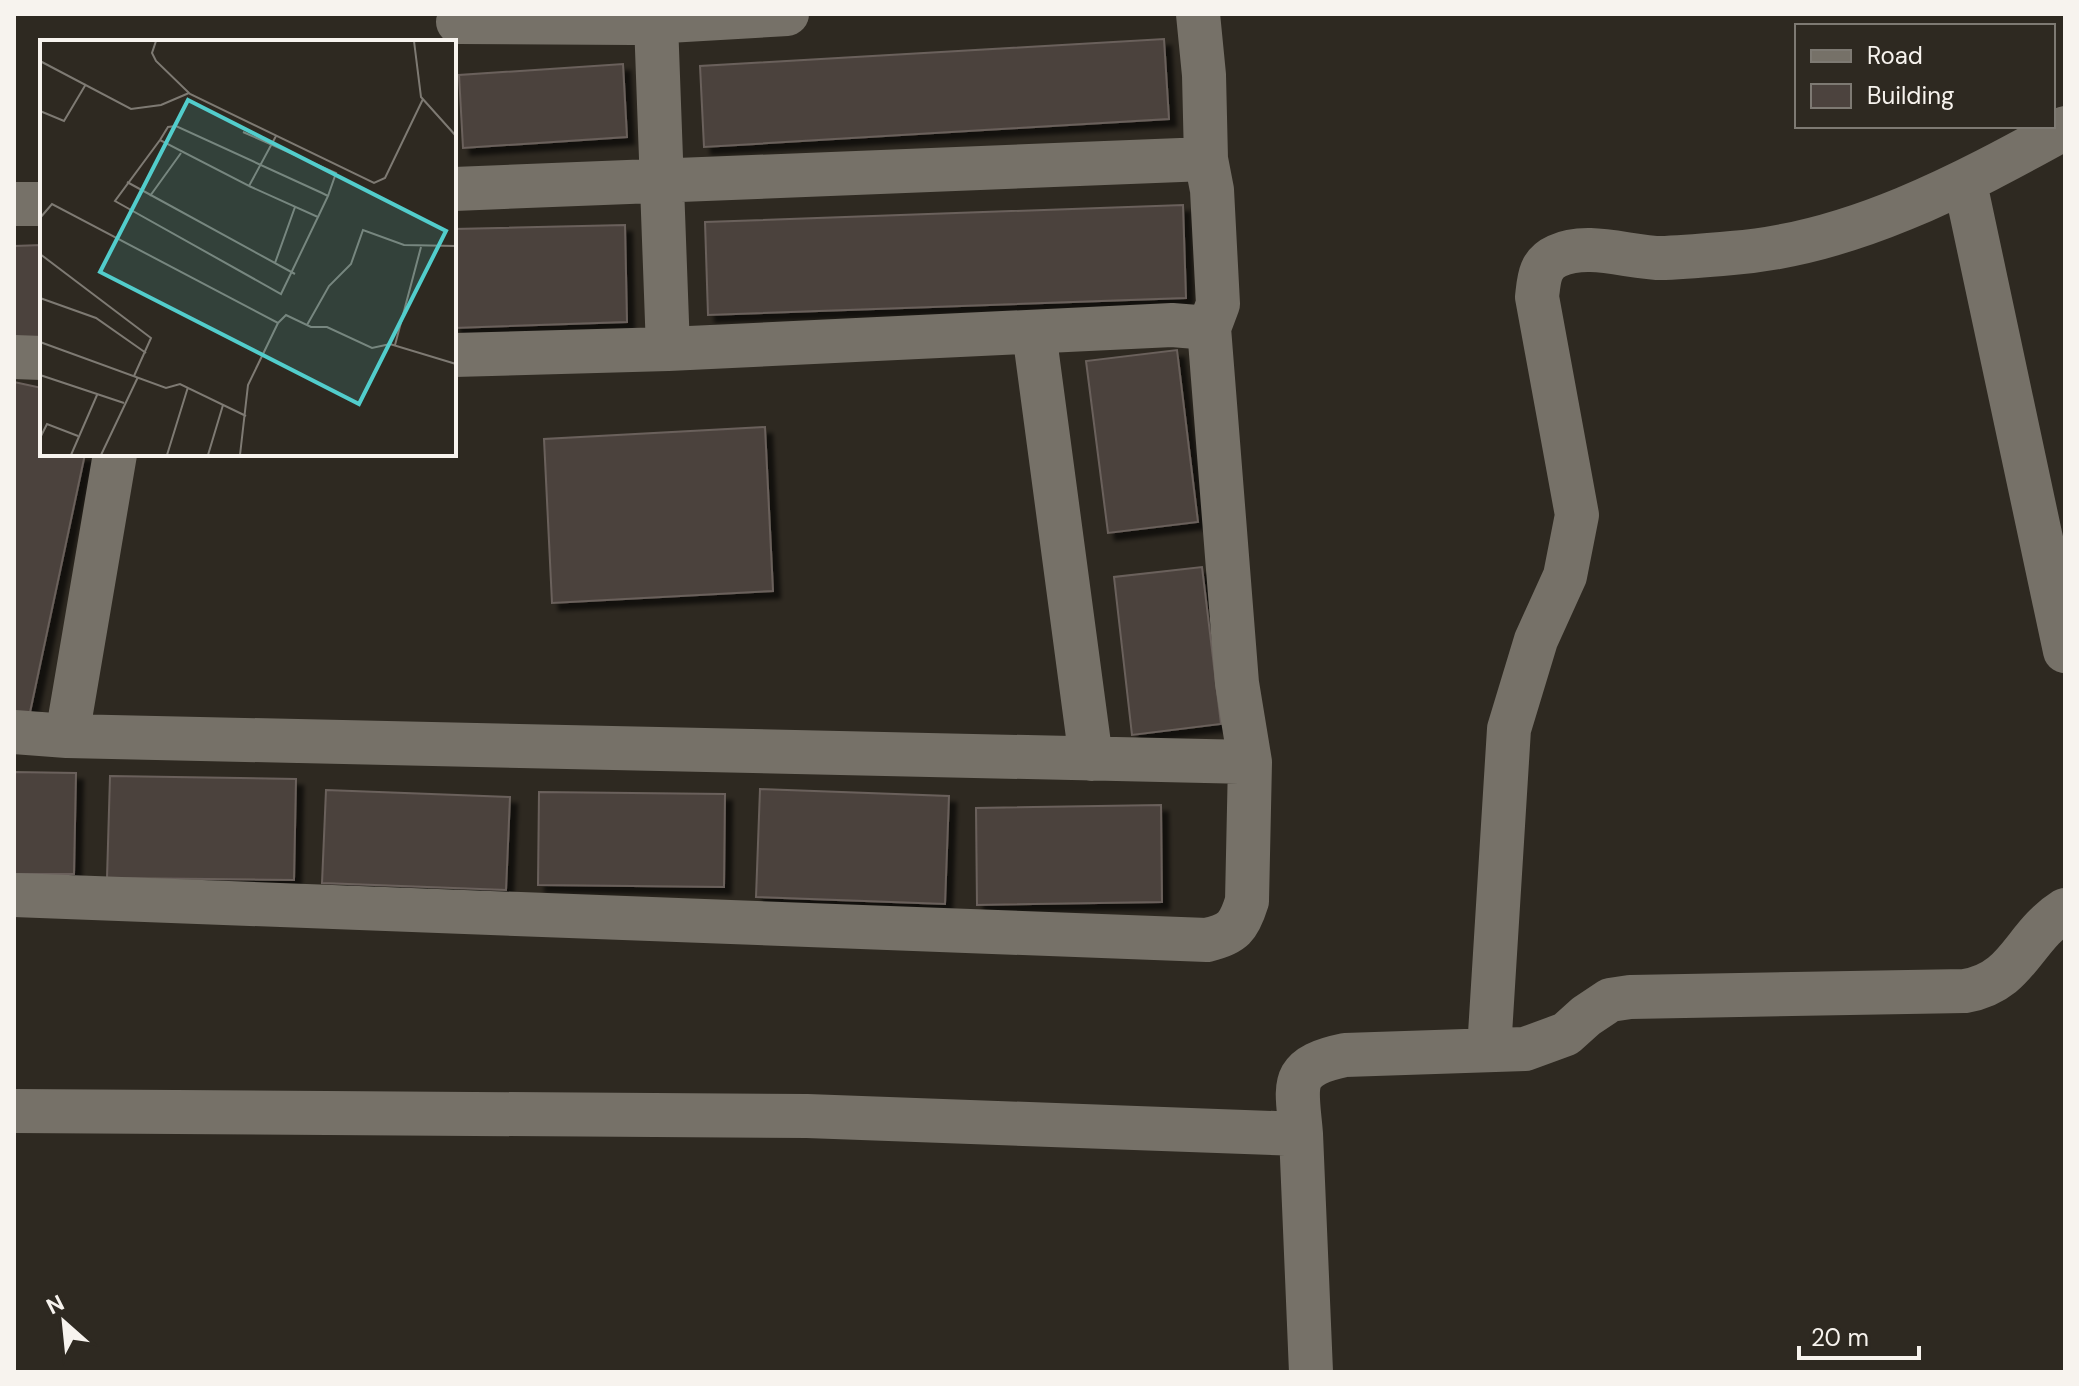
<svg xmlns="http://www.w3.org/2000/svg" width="2079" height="1386" font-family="'DM Sans',sans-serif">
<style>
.building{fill:#4c433e;stroke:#6a615b;stroke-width:2;filter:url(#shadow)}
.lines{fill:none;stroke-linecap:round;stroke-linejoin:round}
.minor{stroke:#767168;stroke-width:44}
.inset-road{fill:none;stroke:#7e7a73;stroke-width:2}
.view{fill:#52cdcc;fill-opacity:0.15;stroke:#52cdcc;stroke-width:4}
.inset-edge{fill:none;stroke:#f7f3ee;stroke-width:4}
</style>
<defs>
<filter id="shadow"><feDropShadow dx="7" dy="7" stdDeviation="2" flood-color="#0009"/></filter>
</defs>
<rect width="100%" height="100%" fill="#2e2921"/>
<path class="building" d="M 1164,39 L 1169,119 L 704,147 L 700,66 Z
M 623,64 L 627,137 L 463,148 L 459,75 Z
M 1183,205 L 1186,298 L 708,315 L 705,222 Z
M 625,225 L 627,322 L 454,328 L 454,229 Z
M 42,245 L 42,343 L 14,344 L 14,246 Z
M 1177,350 L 1198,522 L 1108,533 L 1086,361 Z
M 14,382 L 42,388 L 42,454 L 85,454 L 29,717 L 14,714 Z
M 765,427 L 773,591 L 552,603 L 544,439 Z
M 1202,567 L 1221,724 L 1132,735 L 1114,577 Z
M 14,772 L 76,773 L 74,874 L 14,874 Z
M 110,776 L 296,779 L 294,880 L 107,878 Z
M 760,789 L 949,796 L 945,904 L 756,897 Z
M 326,790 L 510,797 L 506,890 L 322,883 Z
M 539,792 L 725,794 L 724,887 L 538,885 Z
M 1161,805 L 1162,902 L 977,905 L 976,808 Z"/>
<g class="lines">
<path class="minor" d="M 1198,14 L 1204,75 L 1206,159
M 458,22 L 633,23 L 787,14
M 1965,183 L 2065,651
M 454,189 L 1206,159 L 1212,190 L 1218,304 L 1209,328
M 14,204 L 42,204
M 1034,332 L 1091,759
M 454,355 L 668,349 L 656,22 L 647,14
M 14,357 L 42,358
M 14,732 L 67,736 L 1250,762
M 67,736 L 115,454
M 14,895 L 1207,940 C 1233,934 1239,927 1247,901 L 1250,762 L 1237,683 L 1209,328 L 1172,325 L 668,349
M 1489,1050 L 1509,729 L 1536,640 L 1565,576 L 1577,515 L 1537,297 C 1539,280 1539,264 1557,256 C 1589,241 1632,259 1665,258 C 1687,257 1710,255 1732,253 C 1851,244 1962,185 2065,128
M 14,1111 L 807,1116 L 1301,1134 C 1297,1085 1287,1067 1345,1055 L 1525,1049 L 1566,1034 L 1586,1016 L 1610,1000 L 1630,997 L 1965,991 C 2019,982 2022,937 2065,910
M 1301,1134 L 1311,1372"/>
</g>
<g transform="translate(40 40)">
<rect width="416" height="416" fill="#2e2921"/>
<path class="inset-road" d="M 116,1 L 112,13 L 116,21 L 150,54 L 334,143 L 345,138 L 383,59M 374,1 L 381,57 L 416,96M 0,21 L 91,69 L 121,65 L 149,53M 0,71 L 24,81 L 46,44M 203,92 L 296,133 L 288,156M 120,100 L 128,87 L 136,86 L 282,153 L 288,156 L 278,177M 87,142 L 255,234M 209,146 L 278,177 L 241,254 L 75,161 L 120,100 L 209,146 L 236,96M 110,156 L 141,113M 0,178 L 12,164 L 238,283 L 246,275 L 271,287 L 287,287 L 332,308 L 350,304 L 416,324M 0,214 L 111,298 L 94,336M 235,223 L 255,167M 0,258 L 56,278 L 106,313M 267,285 L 289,246 L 311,224 L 323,190 L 364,205 L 416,206M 0,302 L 126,348 L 140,344 L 206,376M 355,305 L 381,207M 0,335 L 84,363M 0,398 L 7,384 L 38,396M 31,415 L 57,355M 61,415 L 98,337M 127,415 L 148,347M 168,415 L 183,365M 200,415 L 208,345 L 238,283"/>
<path class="view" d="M 148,60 L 406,191 L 319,364 L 60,232 Z"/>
<rect width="416" height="416" class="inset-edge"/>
</g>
<rect width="2079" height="1386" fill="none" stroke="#f7f3ee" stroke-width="32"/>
<rect x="1795" y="24" width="260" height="104" fill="#2e2921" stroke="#7e7a73" stroke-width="2"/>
<rect x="1811" y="50" width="40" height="12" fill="#767168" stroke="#7e7a73" stroke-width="2"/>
<text x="1867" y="64" font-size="24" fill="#f7f3ee">Road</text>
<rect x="1811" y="84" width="40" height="24" fill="#4c433e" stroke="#7e7a73" stroke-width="2"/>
<text x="1867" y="104" font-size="24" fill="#f7f3ee">Building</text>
<g transform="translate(64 1322) rotate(333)" stroke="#2e2921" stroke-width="6" paint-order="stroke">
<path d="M0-6L14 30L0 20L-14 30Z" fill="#f7f3ee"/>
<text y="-12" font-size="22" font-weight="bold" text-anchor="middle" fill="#f7f3ee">N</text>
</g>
<path d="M1799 1346v12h120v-12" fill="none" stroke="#f7f3ee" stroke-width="4"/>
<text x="1811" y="1346" font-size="24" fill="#f7f3ee" stroke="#2e2921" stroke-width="6" paint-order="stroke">20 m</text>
</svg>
